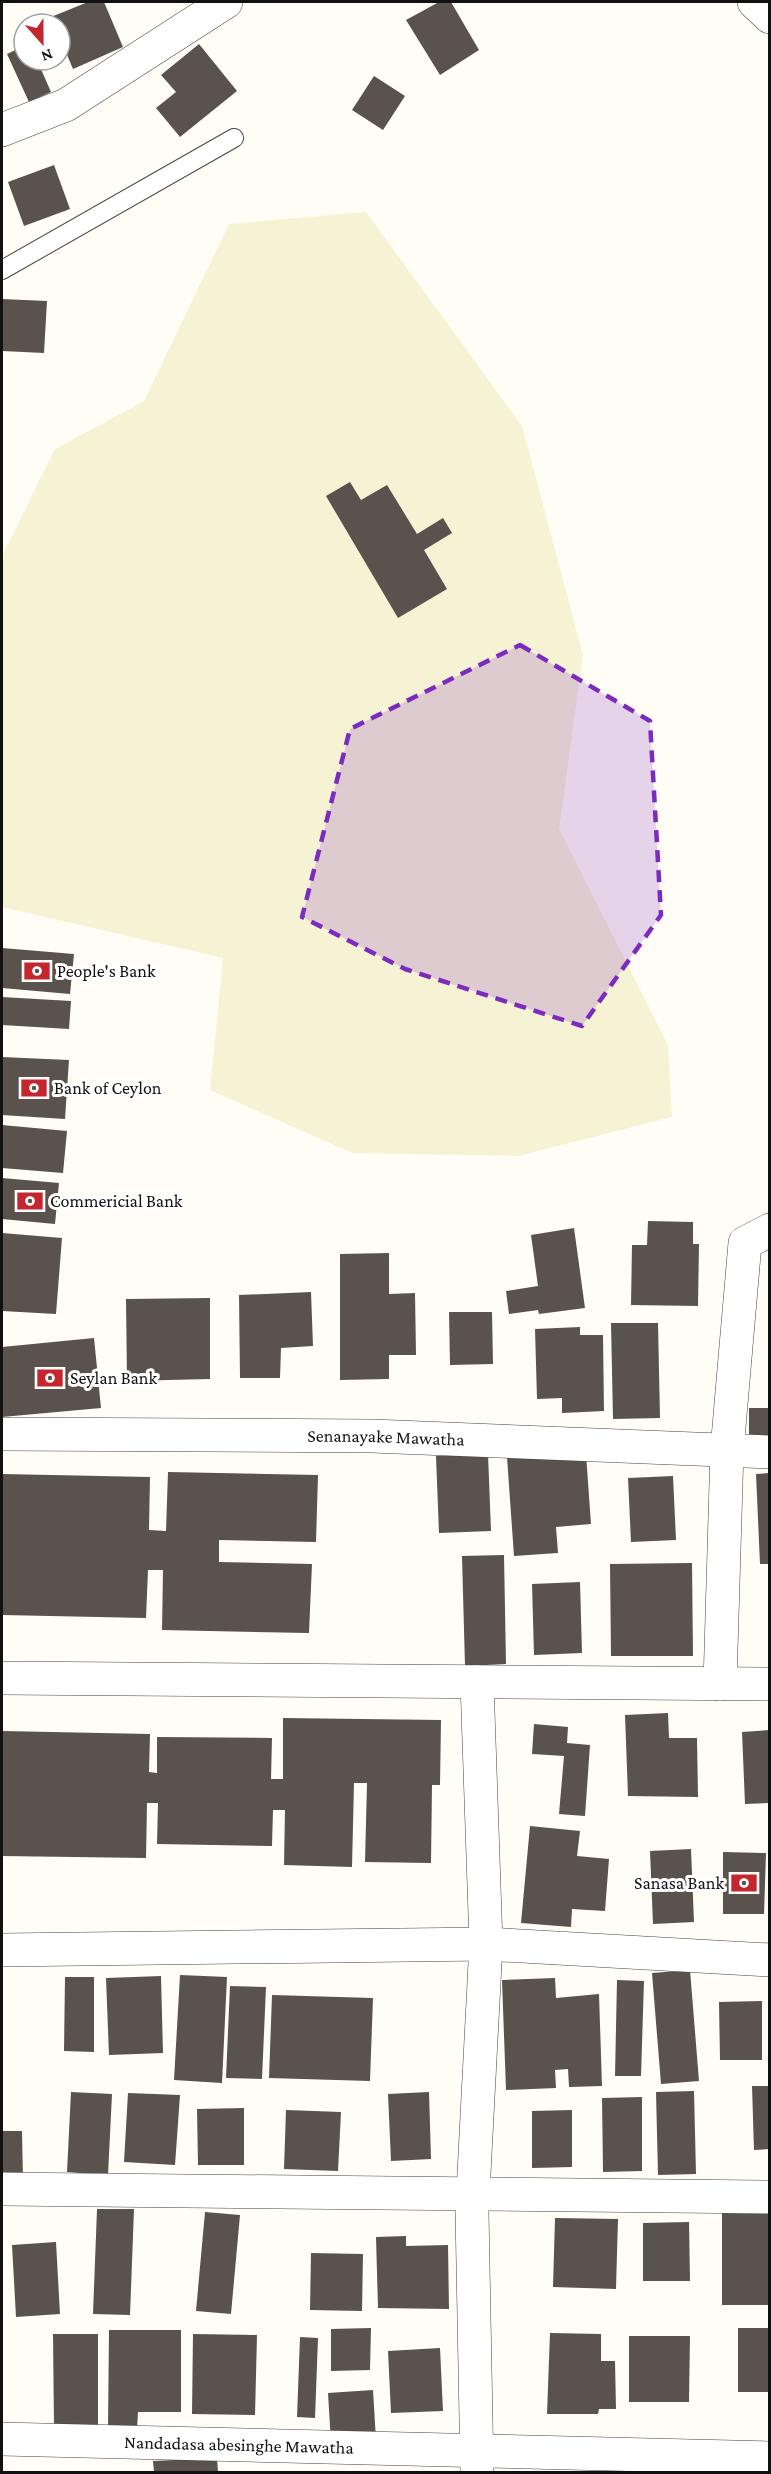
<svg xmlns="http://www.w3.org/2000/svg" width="771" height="2474" font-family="'Crimson Pro',serif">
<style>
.farmland{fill:#f6f3d4}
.building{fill:#5a524d}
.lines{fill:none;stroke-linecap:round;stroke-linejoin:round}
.lane-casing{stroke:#444;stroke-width:20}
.street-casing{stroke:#444;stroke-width:34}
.lane{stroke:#fff;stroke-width:18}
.street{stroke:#fff;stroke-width:33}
.marked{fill:#7b2cbf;fill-opacity:0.2;stroke:#7b2cbf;stroke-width:4.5;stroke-dasharray:12 8;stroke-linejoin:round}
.labels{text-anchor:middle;stroke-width:6;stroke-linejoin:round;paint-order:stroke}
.poi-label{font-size:18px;fill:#111;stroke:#fff;text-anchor:start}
.street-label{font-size:18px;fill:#111;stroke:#fff}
</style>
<rect width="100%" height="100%" fill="#fffdf5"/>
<path class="farmland" d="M 366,212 L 522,426 L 583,655 L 559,829 L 668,1045 L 672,1117 L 518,1156 L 352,1153 L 210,1090 L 223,958 L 2,907 L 2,556 L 55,449 L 144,401 L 229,224 Z"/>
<path class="building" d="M 88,2 L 104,2 L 123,47 L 73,69 L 60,38 L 60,24 L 54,24 L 51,17 Z
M 439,2 L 451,2 L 479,50 L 440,75 L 406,20 Z
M 199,44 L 237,91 L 180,137 L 156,108 L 176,92 L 161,75 Z
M 24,46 L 24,60 L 37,60 L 51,92 L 29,102 L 7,54 Z
M 374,76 L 405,96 L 383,130 L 352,110 Z
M 54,165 L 70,209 L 24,226 L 8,182 Z
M 2,299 L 47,301 L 44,353 L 2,351 Z
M 350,482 L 361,500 L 387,485 L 417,534 L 443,518 L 452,533 L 424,550 L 447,589 L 398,618 L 326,496 Z
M 2,948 L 74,954 L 70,994 L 2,988 Z
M 2,997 L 71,1001 L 69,1029 L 2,1025 Z
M 2,1057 L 69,1060 L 65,1119 L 2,1115 Z
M 2,1125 L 67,1131 L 63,1173 L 2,1168 Z
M 2,1178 L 59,1183 L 55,1224 L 2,1219 Z
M 648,1221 L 693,1222 L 693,1244 L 699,1244 L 698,1306 L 631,1305 L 632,1245 L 647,1245 Z
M 574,1228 L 585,1308 L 539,1314 L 538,1310 L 509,1314 L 506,1291 L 538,1286 L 531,1235 Z
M 2,1233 L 62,1238 L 56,1314 L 2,1311 Z
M 389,1253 L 389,1294 L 415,1293 L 416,1355 L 389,1355 L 389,1379 L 340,1380 L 340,1254 Z
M 311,1292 L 313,1346 L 281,1348 L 280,1378 L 240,1378 L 239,1295 Z
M 210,1298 L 210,1379 L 127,1381 L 126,1299 Z
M 449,1312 L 492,1312 L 493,1364 L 450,1365 Z
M 611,1323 L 658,1323 L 660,1418 L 613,1419 Z
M 580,1327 L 580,1335 L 603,1335 L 604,1411 L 562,1413 L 562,1398 L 537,1399 L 535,1329 Z
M 94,1338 L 101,1408 L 2,1417 L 2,1347 Z
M 749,1408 L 770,1408 L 770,1435 L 749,1435 Z
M 488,1454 L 491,1531 L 439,1533 L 436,1456 Z
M 586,1454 L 591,1524 L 556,1527 L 558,1553 L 514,1556 L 507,1457 Z
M 168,1472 L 318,1475 L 316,1542 L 219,1540 L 219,1562 L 312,1564 L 309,1633 L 162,1630 L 163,1570 L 148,1570 L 146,1618 L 2,1615 L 2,1474 L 150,1477 L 149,1530 L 166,1531 Z
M 770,1473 L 770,1564 L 760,1564 L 756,1474 Z
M 673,1476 L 676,1540 L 631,1542 L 628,1478 Z
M 504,1555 L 506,1664 L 465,1666 L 462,1556 Z
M 692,1563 L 693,1656 L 611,1656 L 610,1564 Z
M 580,1582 L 582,1653 L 534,1655 L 532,1584 Z
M 668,1713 L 669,1738 L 697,1738 L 698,1797 L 628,1796 L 625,1715 Z
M 283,1718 L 441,1720 L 440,1785 L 432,1785 L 431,1863 L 365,1862 L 367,1783 L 354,1783 L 352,1867 L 284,1865 L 285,1810 L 273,1810 L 272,1846 L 157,1844 L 158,1803 L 147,1803 L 146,1858 L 2,1856 L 2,1731 L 150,1734 L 149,1772 L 157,1773 L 157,1737 L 272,1738 L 271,1779 L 283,1779 Z
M 534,1724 L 568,1727 L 567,1743 L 590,1745 L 585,1816 L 559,1814 L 564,1756 L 532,1754 Z
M 770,1730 L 770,1803 L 745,1804 L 742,1732 Z
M 530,1826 L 580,1831 L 577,1856 L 609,1859 L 605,1911 L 572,1909 L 571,1927 L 521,1923 Z
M 691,1849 L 694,1922 L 653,1924 L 650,1851 Z
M 723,1852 L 766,1853 L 764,1914 L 723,1914 Z
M 690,1970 L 699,2081 L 661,2084 L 652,1973 Z
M 180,1975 L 227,1977 L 222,2083 L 174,2080 Z
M 161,1976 L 163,2053 L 109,2055 L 106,1978 Z
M 65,1977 L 94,1977 L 94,2052 L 64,2051 Z
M 555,1978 L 556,1998 L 599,1994 L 602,2086 L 569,2087 L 568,2069 L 555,2070 L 556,2088 L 506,2090 L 502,1980 Z
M 617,1980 L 644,1981 L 641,2076 L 615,2076 Z
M 230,1986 L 266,1987 L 262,2079 L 226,2078 Z
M 272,1995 L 373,1998 L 370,2081 L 269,2078 Z
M 762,2001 L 762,2060 L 720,2060 L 719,2002 Z
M 752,2086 L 770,2086 L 770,2149 L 754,2150 Z
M 694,2091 L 696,2174 L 658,2175 L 656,2092 Z
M 71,2092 L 112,2094 L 108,2175 L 67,2172 Z
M 429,2092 L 431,2159 L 391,2161 L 388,2094 Z
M 128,2093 L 180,2095 L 175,2165 L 124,2162 Z
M 642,2097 L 642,2171 L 603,2172 L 602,2098 Z
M 244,2108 L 244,2165 L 198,2165 L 197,2109 Z
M 286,2110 L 341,2112 L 338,2171 L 284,2169 Z
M 572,2110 L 572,2167 L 532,2168 L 532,2111 Z
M 2,2131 L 22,2131 L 23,2181 L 2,2181 Z
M 722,2206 L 770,2206 L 770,2305 L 722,2305 Z
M 97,2209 L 134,2209 L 130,2315 L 93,2314 Z
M 205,2212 L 240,2215 L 231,2314 L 196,2311 Z
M 555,2218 L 618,2219 L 616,2289 L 553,2287 Z
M 689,2222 L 690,2281 L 643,2281 L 643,2223 Z
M 406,2236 L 406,2246 L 448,2245 L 449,2309 L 378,2308 L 376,2237 Z
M 56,2242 L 60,2314 L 16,2317 L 12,2245 Z
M 311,2253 L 363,2254 L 362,2311 L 310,2310 Z
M 371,2328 L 370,2370 L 331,2371 L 331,2329 Z
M 738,2328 L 770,2328 L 770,2392 L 738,2392 Z
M 109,2330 L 181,2330 L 181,2412 L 138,2412 L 137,2429 L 108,2427 Z
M 550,2333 L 601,2334 L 601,2361 L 615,2361 L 616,2409 L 599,2409 L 598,2414 L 547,2414 Z
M 53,2334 L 98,2334 L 98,2428 L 54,2428 Z
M 193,2334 L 257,2335 L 255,2415 L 192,2414 Z
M 629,2336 L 690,2336 L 689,2402 L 629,2402 Z
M 300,2337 L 318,2338 L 315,2418 L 297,2417 Z
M 440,2348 L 443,2411 L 391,2413 L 388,2351 Z
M 373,2390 L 376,2440 L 331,2443 L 328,2393 Z
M 217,2458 L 218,2472 L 154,2472 L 153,2461 Z"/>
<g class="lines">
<defs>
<path id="lane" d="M 2,270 L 234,138"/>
<g id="street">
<path d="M 754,2 L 770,17"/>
<path d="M 2,130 L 66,105 L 226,2"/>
<path id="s1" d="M 2,1434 L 372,1436 L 770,1452"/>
<path d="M 2,1678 L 770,1684"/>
<path d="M 720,1684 L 727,1450 L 745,1243 L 770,1230"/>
<path d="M 2,1950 L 486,1944 L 770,1960"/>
<path d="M 2,2189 L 770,2197"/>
<path id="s2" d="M 2,2439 L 770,2458"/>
<path d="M 477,2472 L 472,2212 L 486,1944 L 477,1682"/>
</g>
</defs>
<use href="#lane" class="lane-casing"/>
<use href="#street" class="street-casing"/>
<use href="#lane" class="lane"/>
<use href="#street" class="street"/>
</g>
<path class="marked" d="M 520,645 L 650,721 L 661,915 L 582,1026 L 405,969 L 302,917 L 350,729 Z"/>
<defs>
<symbol id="bank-bare" viewBox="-9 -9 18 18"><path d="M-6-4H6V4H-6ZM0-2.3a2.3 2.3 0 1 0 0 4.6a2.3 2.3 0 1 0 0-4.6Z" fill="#c4262e" stroke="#fff" stroke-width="2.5" paint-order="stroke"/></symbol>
</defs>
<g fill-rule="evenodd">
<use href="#bank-bare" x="18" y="952" width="38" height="38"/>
<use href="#bank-bare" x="15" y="1069" width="38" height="38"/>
<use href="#bank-bare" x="11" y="1182" width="38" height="38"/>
<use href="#bank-bare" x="31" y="1359" width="38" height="38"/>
<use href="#bank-bare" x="725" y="1864" width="38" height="38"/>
</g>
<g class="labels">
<g class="poi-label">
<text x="57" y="977">People's Bank</text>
<text x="54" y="1094">Bank of Ceylon</text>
<text x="50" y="1207">Commericial Bank</text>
<text x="70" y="1384">Seylan Bank</text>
<text x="724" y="1889" text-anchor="end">Sanasa Bank</text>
</g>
<g class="street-label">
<text dy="6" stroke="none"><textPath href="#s1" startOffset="384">Senanayake Mawatha</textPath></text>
<text dy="6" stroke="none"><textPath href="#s2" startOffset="237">Nandadasa abesinghe Mawatha</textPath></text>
</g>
</g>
<rect width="771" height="2474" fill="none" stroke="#111111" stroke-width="6"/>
<g transform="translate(42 42) rotate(159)"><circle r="28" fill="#ffffff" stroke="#a0a0a0" stroke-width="1.5"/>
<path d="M0-4.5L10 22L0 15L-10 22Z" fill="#c4262e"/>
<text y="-9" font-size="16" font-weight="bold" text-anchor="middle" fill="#111111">N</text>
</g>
</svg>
